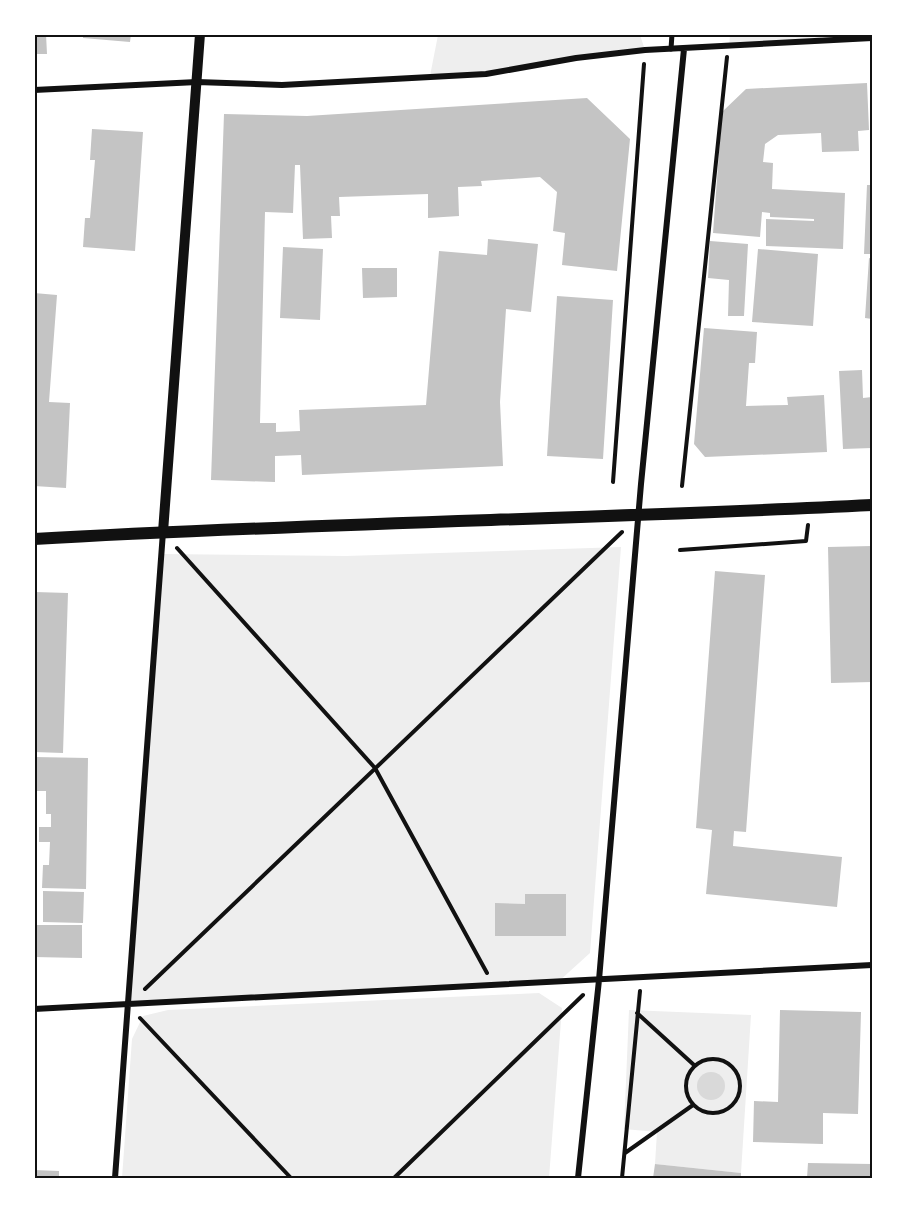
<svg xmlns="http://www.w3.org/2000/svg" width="907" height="1213" font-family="'Nunito Sans',sans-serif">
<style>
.green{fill:#eee}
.water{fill:#d9d9d9}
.building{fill:#c4c4c4}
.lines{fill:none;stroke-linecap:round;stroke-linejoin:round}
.path{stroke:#111;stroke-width:4}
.pedestrian{stroke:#111;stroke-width:5}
.minor{stroke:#111;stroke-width:6}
.tertiary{stroke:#111;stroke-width:10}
.secondary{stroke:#111;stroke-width:12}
.neatline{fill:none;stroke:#111;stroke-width:2}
</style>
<rect width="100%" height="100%" fill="#fff"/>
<path class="green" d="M 438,35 L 640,35 L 645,50 L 486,74 L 430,76 Z
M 730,35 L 821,35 L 822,41 L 729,46 Z
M 621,547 L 590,953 L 558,982 L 128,1005 L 161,554 L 346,556 Z
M 539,993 L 562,1008 L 549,1178 L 122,1178 L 132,1039 L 143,1016 L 168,1010 Z
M 629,1010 L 751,1015 L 741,1173 L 655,1164 L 657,1132 L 624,1129 Z"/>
<path class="water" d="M697 1086a14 14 0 1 1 28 0a14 14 0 1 1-28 0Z"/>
<path class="building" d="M 34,34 L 46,34 L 47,54 L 34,54 Z
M 83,34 L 131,34 L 130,42 L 83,38 Z
M 867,83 L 869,130 L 858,131 L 859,151 L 822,152 L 821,133 L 778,135 L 765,144 L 763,162 L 773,163 L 772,189 L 845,193 L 843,249 L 766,246 L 766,219 L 814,221 L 814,219 L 770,217 L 770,213 L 762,212 L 760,237 L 713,233 L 722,112 L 746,89 Z
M 587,98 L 630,139 L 617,271 L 562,265 L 565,233 L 553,231 L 557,192 L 540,177 L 481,181 L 482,186 L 458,187 L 459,216 L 428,218 L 428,194 L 339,197 L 340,216 L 331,216 L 332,238 L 303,239 L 300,165 L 295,165 L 293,213 L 265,212 L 260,423 L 276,423 L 276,432 L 300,431 L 299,410 L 426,405 L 439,251 L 487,255 L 488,239 L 538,244 L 531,312 L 506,309 L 500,402 L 503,466 L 302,475 L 301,455 L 275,456 L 275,482 L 211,480 L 224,114 L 307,116 Z
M 92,129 L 143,132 L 135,251 L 83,247 L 85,218 L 90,218 L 95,160 L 90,160 Z
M 867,185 L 872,185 L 872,254 L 864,254 Z
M 710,241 L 748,244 L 744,316 L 728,316 L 729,280 L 708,278 Z
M 283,247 L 323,249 L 320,320 L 280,318 Z
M 758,249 L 818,254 L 813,326 L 752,322 Z
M 869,258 L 872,259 L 872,319 L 865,318 Z
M 362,268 L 397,268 L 397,297 L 363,298 Z
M 34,293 L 57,295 L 49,402 L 70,403 L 66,488 L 34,486 Z
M 557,296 L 613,300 L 603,459 L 547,456 Z
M 704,328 L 757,332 L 755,363 L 749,363 L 746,406 L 788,405 L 787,397 L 824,395 L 827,452 L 705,457 L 694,444 Z
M 862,370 L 863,398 L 872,397 L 872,448 L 843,449 L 839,371 Z
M 872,546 L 872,682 L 831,683 L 828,547 Z
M 715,571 L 765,575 L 746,832 L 734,831 L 733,846 L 842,857 L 837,907 L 706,894 L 712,830 L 696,828 Z
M 35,592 L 68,593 L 63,753 L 34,752 Z
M 34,757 L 88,758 L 86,889 L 42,888 L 43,865 L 49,865 L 50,842 L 39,842 L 39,827 L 51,827 L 51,814 L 46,814 L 46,791 L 34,791 Z
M 43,891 L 84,892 L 83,923 L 43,922 Z
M 525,894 L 566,894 L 566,936 L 495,936 L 495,903 L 525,904 Z
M 34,925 L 82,925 L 82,958 L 34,957 Z
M 780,1010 L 861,1012 L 858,1114 L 823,1113 L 823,1144 L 753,1142 L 754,1101 L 778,1102 Z
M 808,1163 L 872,1164 L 872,1178 L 807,1178 Z
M 655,1164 L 741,1173 L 741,1178 L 653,1178 Z
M 34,1170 L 59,1171 L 59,1178 L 34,1178 Z"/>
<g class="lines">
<path class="path" d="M 613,482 L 644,64
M 682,486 L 727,57
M 177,548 L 375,768 L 487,973
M 680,550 L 806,541 L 808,525
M 145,989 L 622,532
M 637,1013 L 694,1065
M 140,1018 L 291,1178
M686 1086a27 27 0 1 1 54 0a27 27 0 1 1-54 0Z
M 625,1153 L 693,1105
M 394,1178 L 583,995
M 622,1178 L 640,991"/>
<path class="pedestrian" d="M 671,49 L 672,34"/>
<path class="minor" d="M 34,90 L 197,82 L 282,85 L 486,74 L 576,58 L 645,50 L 872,38
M 34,1009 L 872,965
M 115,1178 L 163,532
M 578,1178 L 599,980 L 641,484 L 684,49"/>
<path class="tertiary" d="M 163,532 L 200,34"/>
<path class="secondary" d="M 34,539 C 314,523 593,519 872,505"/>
</g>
<rect width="907" height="1213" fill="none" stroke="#ffffff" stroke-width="72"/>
<rect x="36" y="36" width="835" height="1141" class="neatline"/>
</svg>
